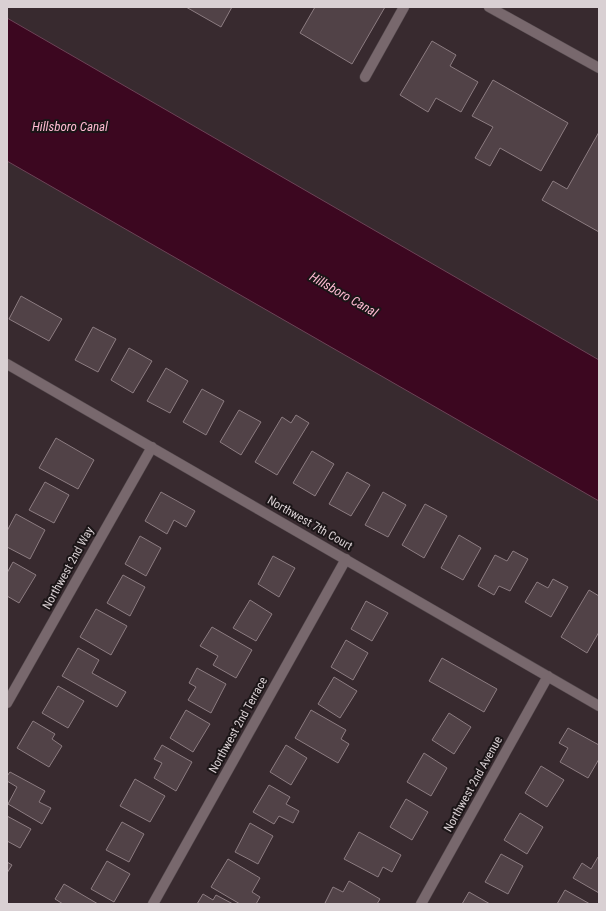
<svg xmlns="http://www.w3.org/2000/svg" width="606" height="911" font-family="'Roboto Condensed',sans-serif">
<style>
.water{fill:#3c0720;stroke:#6b4356}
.building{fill:#514247;stroke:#8c7c81}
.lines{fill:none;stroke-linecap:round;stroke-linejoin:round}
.street-casing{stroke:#53484c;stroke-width:11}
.street{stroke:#78686d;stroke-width:10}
.labels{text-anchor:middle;stroke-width:4;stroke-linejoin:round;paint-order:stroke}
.street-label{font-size:12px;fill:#d9d0d3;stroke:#1b1517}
.water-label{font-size:13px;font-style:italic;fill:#fdbad1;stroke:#1b1517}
</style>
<rect width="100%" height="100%" fill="#382a2f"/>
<path class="water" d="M 7,18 L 599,360 L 599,501 L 7,161 Z"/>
<path class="building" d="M 186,7 L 232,7 L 221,27 Z
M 315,7 L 385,7 L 352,64 L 300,33 Z
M 432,41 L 456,55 L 450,66 L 478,82 L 461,112 L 436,98 L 428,112 L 400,95 Z
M 493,80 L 568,123 L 541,171 L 500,148 L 490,166 L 475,158 L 493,127 L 472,116 Z
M 599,132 L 599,232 L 542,200 L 553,181 L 567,189 Z
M 21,296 L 62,319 L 49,341 L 9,319 Z
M 93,327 L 116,339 L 98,372 L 75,360 Z
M 129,348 L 152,361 L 133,393 L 111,380 Z
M 166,368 L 188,381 L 170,413 L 147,401 Z
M 202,389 L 224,401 L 206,435 L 183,422 Z
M 239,410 L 261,422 L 241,455 L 220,442 Z
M 296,415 L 309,423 L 277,475 L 255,462 L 282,417 L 291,423 Z
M 56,438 L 94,460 L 78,489 L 39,468 Z
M 312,451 L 334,464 L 315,496 L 293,483 Z
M 347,472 L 370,485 L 351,516 L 329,504 Z
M 45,482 L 69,495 L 54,523 L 29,510 Z
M 161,492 L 195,511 L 186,527 L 174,520 L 167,534 L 145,521 Z
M 383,492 L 406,505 L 388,537 L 365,525 Z
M 425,504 L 447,516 L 424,558 L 402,545 Z
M 16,514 L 45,530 L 30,559 L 7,547 L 7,531 Z
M 459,535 L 481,548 L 463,580 L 441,568 Z
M 140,536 L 161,548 L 146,576 L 125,564 Z
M 513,551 L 528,559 L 510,591 L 499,586 L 494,595 L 478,586 L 495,555 L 507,561 Z
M 273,556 L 295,568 L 279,597 L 258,584 Z
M 13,562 L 36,575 L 19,603 L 7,596 L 7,573 Z
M 123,575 L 145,587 L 130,616 L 107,603 Z
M 553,579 L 568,587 L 551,617 L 525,602 L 537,582 L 548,588 Z
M 589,590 L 599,596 L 599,632 L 587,653 L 561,637 Z
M 250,600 L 272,614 L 256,641 L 233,628 Z
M 366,601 L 388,613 L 372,641 L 351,629 Z
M 96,609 L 127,626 L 111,655 L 80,637 Z
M 212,627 L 252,650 L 236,678 L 213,665 L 218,656 L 200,646 Z
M 346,640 L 368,653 L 353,680 L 331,667 Z
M 78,648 L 99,660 L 92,673 L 126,692 L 117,707 L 62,676 Z
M 442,658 L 497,689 L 484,712 L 429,681 Z
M 197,668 L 226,684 L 211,713 L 188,700 L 196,687 L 189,683 Z
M 334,677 L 357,691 L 340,718 L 318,704 Z
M 58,686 L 84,701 L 68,728 L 42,713 Z
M 186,710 L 210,724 L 193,752 L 170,738 Z
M 311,710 L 346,730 L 341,739 L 349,744 L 338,763 L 295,738 Z
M 449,713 L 471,727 L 454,754 L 432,740 Z
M 33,721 L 55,734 L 52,739 L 62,746 L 49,767 L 17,748 Z
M 568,728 L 599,745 L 599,759 L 588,778 L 560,762 L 568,748 L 559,743 Z
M 162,745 L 192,762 L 176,791 L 154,778 L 162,763 L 154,759 Z
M 286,745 L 307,758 L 291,785 L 270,772 Z
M 424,753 L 447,768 L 431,796 L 407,782 Z
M 541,766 L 564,780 L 547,807 L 525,793 Z
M 10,772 L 45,791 L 39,802 L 51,808 L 42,824 L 8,804 L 17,787 L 7,781 L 7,776 Z
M 135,779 L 165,796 L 150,822 L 120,806 Z
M 269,785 L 290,797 L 286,804 L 299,811 L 293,823 L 279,816 L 274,824 L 253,812 Z
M 406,799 L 428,812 L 412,840 L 390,827 Z
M 520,813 L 543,827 L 527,854 L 504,840 Z
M 7,816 L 31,829 L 20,848 L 7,841 Z
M 122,822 L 144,834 L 129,862 L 106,850 Z
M 250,823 L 273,836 L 258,864 L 235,852 Z
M 359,832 L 401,855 L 392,872 L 383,867 L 378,877 L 344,859 Z
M 501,854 L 523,866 L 508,894 L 485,882 Z
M 598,857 L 599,858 L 599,893 L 573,878 L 582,863 L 591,869 Z
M 228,859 L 260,878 L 252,892 L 260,897 L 256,904 L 240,904 L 211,887 Z
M 107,861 L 130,874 L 114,902 L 91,889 Z
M 7,862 L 12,865 L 7,873 Z
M 349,881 L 380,899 L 377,904 L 328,904 L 325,903 L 333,887 L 343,892 Z
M 64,884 L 98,904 L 63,904 L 55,899 Z
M 565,890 L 590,904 L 557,904 Z
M 469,892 L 490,904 L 462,904 Z
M 203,894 L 213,900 L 216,895 L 233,904 L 197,904 Z"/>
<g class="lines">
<defs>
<path id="street" d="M 489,7 L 599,68
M 365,77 L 404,7
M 7,364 L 599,706
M 7,703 L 152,447
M 153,904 L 346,559
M 421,904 L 548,676"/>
</defs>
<use href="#street" class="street-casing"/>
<use href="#street" class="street"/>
</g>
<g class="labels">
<g class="street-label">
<text transform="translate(310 523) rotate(30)" y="4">Northwest 7th Court</text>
<text transform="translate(68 568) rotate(-61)" y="4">Northwest 2nd Way</text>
<text transform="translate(238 725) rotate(-61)" y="4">Northwest 2nd Terrace</text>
<text transform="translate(473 784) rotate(-61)" y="4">Northwest 2nd Avenue</text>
</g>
<g class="water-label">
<text x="70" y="131">Hillsboro Canal</text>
<text transform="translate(344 294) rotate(30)" y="5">Hillsboro Canal</text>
</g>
</g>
<rect width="606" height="911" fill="none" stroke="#d9d0d3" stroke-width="16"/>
</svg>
